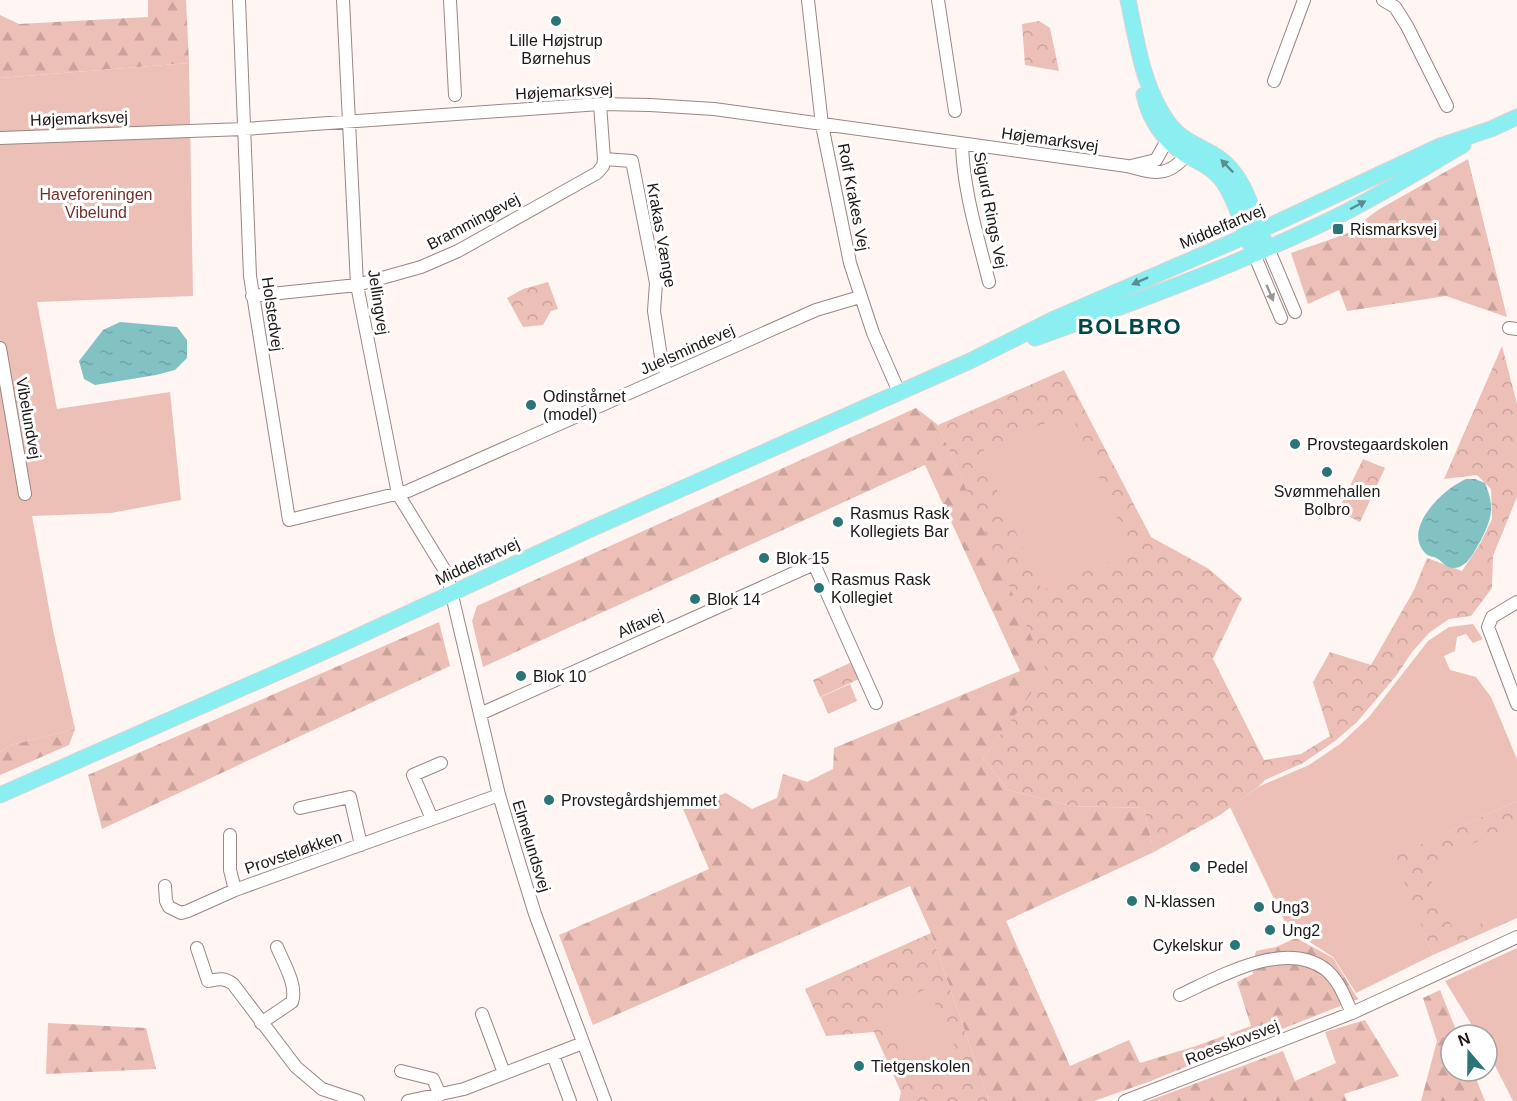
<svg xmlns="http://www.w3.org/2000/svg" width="1517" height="1101" font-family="Helvetica,sans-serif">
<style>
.forest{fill:url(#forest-firs)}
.park{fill:url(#park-crowns)}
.garden{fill:#ecbfb7}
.water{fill:url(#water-ripples)}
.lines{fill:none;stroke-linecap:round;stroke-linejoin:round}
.minor-casing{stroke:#9a8682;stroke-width:14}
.major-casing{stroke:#d6d5d5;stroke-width:17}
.minor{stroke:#fff;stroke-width:12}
.major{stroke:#8beff2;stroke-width:15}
.oneway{fill:#5a8d8f}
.oneway2{fill:#999696}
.poi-dot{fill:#2b7576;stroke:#fff;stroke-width:2}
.labels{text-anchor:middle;stroke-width:6;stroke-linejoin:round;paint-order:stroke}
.poi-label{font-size:16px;fill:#1d1615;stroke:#fff;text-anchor:start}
.street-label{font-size:16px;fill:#1d1615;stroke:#fff}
.park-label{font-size:16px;fill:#733128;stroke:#fff}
.district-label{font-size:22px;font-weight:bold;letter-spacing:1.5px;fill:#024648;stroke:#fff}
</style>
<defs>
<pattern id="forest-firs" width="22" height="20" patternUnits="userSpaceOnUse" patternTransform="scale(1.5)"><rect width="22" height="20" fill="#ecbfb7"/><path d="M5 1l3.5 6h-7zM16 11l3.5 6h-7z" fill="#caa39c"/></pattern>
<pattern id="park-crowns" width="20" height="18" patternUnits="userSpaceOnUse" patternTransform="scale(1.5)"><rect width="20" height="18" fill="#ecbfb7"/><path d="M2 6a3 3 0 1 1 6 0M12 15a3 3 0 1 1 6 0" fill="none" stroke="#caa39c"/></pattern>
<pattern id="water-ripples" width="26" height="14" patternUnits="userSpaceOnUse" patternTransform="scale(1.5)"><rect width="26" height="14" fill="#82c2c3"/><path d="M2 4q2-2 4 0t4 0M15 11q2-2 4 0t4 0" fill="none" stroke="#70a6a7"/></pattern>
</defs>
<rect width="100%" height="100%" fill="#fff6f4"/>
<path class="forest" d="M 148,0 L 186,0 L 189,63 L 0,78 L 0,15 L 19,24 L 148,17 Z
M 1468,159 L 1507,317 L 1446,296 L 1347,311 L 1339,290 L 1308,304 L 1291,253 L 1346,234 L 1378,210 Z
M 916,408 L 938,425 L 1048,672 L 983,758 L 1008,790 L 1071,806 L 1144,808 L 1154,852 L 1006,921 L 1070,1066 L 1129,1040 L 1140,1063 L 1196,1046 L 1251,1026 L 1237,982 L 1253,974 L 1252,966 L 1256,951 L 1276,947 L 1296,938 L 1333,958 L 1358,999 L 1148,1082 L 1094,1101 L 989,1101 L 931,933 L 910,886 L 593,1025 L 559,935 L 709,869 L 683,809 L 726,793 L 752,809 L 777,798 L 783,774 L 807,782 L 833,769 L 834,748 L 1020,671 L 925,465 L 483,667 L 472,621 L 477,606 Z
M 439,622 L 450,666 L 102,829 L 88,775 Z
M 75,729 L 69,745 L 0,775 L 0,752 L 10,745 Z
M 1440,990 L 1458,1035 L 1451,1035 L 1451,1071 L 1473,1071 L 1485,1101 L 1421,1101 L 1437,1041 L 1423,998 Z
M 1365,1020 L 1399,1076 L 1344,1094 L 1347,1101 L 1148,1101 L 1283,1051 L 1295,1081 L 1336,1063 L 1325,1032 Z
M 48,1023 L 146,1028 L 156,1069 L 46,1074 Z"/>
<path class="park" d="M 1039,21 L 1050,28 L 1059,71 L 1025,65 L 1022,24 Z
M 548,282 L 558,309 L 551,311 L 543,325 L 523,327 L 507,298 L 523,289 Z
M 1502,346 L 1517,404 L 1517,497 L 1493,556 L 1492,588 L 1471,616 L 1449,619 L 1429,633 L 1412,652 L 1396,676 L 1357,722 L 1335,741 L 1303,763 L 1265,780 L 1258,787 L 1220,815 L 1154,852 L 1144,808 L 1071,806 L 1008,790 L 983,758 L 1047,672 L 938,425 L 1064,370 L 1151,537 L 1209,569 L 1242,598 L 1213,659 L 1264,760 L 1301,754 L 1330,736 L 1313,682 L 1330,652 L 1371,665 L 1414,590 L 1427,558 L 1462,571 L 1480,544 L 1492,519 L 1491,489 L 1477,475 L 1444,479 Z
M 1363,459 L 1385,468 L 1360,522 L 1338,511 Z
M 852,662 L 859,679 L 820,697 L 813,680 Z
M 1517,801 L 1517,918 L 1433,955 L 1393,856 Z
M 931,933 L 989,1101 L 899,1101 L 901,1092 L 874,1032 L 826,1036 L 805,989 Z"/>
<path class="garden" d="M 189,63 L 193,296 L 37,302 L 57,409 L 170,392 L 181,500 L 111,513 L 32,516 L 53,630 L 75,729 L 10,745 L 0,752 L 0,78 Z
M 1070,412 L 1132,551 L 1042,591 L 980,452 Z
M 1473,624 L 1483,639 L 1473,643 L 1466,634 L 1457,637 L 1455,651 L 1444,656 L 1450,670 L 1476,677 L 1491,697 L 1517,759 L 1517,801 L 1394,856 L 1433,955 L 1356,993 L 1333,957 L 1288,928 L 1230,807 L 1260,786 L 1309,765 L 1340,744 L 1369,717 L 1428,641 L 1449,627 Z
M 850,684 L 857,701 L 828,714 L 821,697 Z
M 1513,825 L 1517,832 L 1517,907 L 1456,935 L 1424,866 Z
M 1517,948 L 1517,1101 L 1513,1101 L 1487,1050 L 1487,1035 L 1478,1035 L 1445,981 Z
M 928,988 L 960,1058 L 914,1079 L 882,1009 Z"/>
<path class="water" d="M 120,322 L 177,327 L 187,340 L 187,358 L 175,370 L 156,375 L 95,385 L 84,379 L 79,361 L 103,330 Z
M 1466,479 L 1475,479 L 1485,483 C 1495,507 1492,518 1481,540 C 1475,550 1467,569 1453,568 C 1446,568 1443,562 1438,559 C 1433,556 1429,557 1425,553 C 1402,528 1443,489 1466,479 Z"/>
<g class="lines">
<defs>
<path id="minor" d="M 239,0 L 250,276 L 289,520 L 408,491 L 816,310 L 860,297
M 343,0 L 357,285 L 398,494 L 447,574 L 499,795 L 515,849 L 535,914 L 605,1101
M 450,0 L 455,95
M 808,0 L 822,125 L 850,263 L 873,333 L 899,392
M 938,0 L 955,111
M 1383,0 L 1395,7 L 1407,26 L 1447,106
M 1274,81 L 1304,0
M 0,138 L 244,129 L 600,104 L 650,105 L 714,109 L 1127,166 C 1159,175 1171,177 1192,148
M 962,144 C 963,190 978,237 989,282
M 604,159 L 632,161 L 656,283 L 654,311 L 661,357 L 667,376
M 1131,166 L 1156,160 L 1165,144 L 1177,139
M 1268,248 L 1295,312
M 1254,254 L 1281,318
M 252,296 L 357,285 L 421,267 L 458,251 L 597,173 L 603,166 L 604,159 L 600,104
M 1509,328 L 1517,329
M 0,348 L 25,494
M 1517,602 L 1492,617 L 1488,627 L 1517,704
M 480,714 L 814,564 L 876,703
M 300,808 L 350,797 L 361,845
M 432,819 L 413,775 L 441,763
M 230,835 L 230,870 L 235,890
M 165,886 L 166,901 L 169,907 L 181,913 L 188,911 L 235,890 L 499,795
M 197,948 L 208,981 C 218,979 224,977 233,984 L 296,1067 L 322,1089 L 358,1101
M 1180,995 C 1219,977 1284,939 1325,969 C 1339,980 1345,998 1352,1013
M 482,1014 L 504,1073
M 261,1023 L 292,1002 C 298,986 283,962 277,947
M 553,1055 L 570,1101
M 401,1071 L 433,1079 L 440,1095
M 408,1101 L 464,1089 L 583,1043
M 1125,1101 L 1352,1013 L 1517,937"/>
<path id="major" d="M 1128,0 C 1137,42 1143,90 1170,125 C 1183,142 1202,146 1219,158 C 1243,174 1253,211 1263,237
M 1144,95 C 1150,120 1164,141 1186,155 C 1198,162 1212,167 1221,179 C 1235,197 1241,223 1250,244
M 1035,338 C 1135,302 1236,265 1332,219 C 1377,197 1420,170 1463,145
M 0,795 L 337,646 L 593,528 L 970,361 L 1054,319 L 1276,223 L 1440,146 L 1491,129 L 1517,117"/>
</defs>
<use href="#minor" class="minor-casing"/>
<use href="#major" class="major-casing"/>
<use href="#minor" class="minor"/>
<use href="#major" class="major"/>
</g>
<defs><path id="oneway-solid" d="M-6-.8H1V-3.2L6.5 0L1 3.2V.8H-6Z" transform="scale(1.5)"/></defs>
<g class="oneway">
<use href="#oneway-solid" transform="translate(1227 166) rotate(-134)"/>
<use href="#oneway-solid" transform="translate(1358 205) rotate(-28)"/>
<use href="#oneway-solid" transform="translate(1140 281) rotate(156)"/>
</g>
<use class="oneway2" href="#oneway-solid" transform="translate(1270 293) rotate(67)"/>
<g class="poi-dot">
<circle cx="556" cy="21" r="6"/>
<rect x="1332" y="223" width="12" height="12" rx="3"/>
<circle cx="531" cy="405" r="6"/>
<circle cx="1295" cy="444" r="6"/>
<circle cx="1327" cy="472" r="6"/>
<circle cx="838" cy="522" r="6"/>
<circle cx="764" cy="558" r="6"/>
<circle cx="819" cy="588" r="6"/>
<circle cx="695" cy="599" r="6"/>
<circle cx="521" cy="676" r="6"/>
<circle cx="549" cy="800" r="6"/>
<circle cx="1195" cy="867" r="6"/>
<circle cx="1132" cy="901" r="6"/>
<circle cx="1259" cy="907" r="6"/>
<circle cx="1270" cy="930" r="6"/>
<circle cx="1235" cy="945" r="6"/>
<circle cx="859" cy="1066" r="6"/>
</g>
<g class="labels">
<g class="poi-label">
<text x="556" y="46" text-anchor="middle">Lille Højstrup<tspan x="556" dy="18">Børnehus</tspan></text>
<text x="1350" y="235">Rismarksvej</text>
<text x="543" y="402">Odinstårnet<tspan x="543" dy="18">(model)</tspan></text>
<text x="1307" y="450">Provstegaardskolen</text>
<text x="1327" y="497" text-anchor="middle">Svømmehallen<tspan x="1327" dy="18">Bolbro</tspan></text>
<text x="850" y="519">Rasmus Rask<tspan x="850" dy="18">Kollegiets Bar</tspan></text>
<text x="776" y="564">Blok 15</text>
<text x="831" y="585">Rasmus Rask<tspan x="831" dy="18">Kollegiet</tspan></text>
<text x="707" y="605">Blok 14</text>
<text x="533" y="682">Blok 10</text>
<text x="561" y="806">Provstegårdshjemmet</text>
<text x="1207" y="873">Pedel</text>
<text x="1144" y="907">N-klassen</text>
<text x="1271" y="913">Ung3</text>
<text x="1282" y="936">Ung2</text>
<text x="1223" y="951" text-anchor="end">Cykelskur</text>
<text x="871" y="1072">Tietgenskolen</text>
</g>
<g class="street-label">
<text transform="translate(564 91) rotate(-3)" y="6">Højemarksvej</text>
<text transform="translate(79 118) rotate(-2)" y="6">Højemarksvej</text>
<text transform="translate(1050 139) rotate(8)" y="6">Højemarksvej</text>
<text transform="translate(854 197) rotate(79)" y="6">Rolf Krakes Vej</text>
<text transform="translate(991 210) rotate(79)" y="6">Sigurd Rings Vej</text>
<text transform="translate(473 221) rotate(-28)" y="6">Brammingevej</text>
<text transform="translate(1222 226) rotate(-23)" y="6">Middelfartvej</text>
<text transform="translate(662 235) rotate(80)" y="6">Krakas Vænge</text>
<text transform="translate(379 302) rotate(81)" y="6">Jellingvej</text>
<text transform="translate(273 314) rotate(82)" y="6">Holstedvej</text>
<text transform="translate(687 349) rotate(-24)" y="6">Juelsmindevej</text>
<text transform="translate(29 418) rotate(80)" y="6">Vibelundvej</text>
<text transform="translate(477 561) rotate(-25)" y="6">Middelfartvej</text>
<text transform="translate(640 623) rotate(-24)" y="6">Alfavej</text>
<text transform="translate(532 846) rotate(73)" y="6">Elmelundsvej</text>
<text transform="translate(293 852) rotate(-19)" y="6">Provsteløkken</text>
<text transform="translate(1232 1042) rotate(-21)" y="6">Roesskovsvej</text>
</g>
<g class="park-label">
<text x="96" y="200">Haveforeningen<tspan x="96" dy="18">Vibelund</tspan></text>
</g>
<g class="district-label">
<text x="1130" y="334">BOLBRO</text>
</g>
</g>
<g transform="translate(1469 1053) rotate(340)"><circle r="28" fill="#ffffff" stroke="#a5a2a1" stroke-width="1.5"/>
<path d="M0-4.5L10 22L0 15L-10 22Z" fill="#2b7576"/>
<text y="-9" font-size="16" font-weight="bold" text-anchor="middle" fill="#1d1615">N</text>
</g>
</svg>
